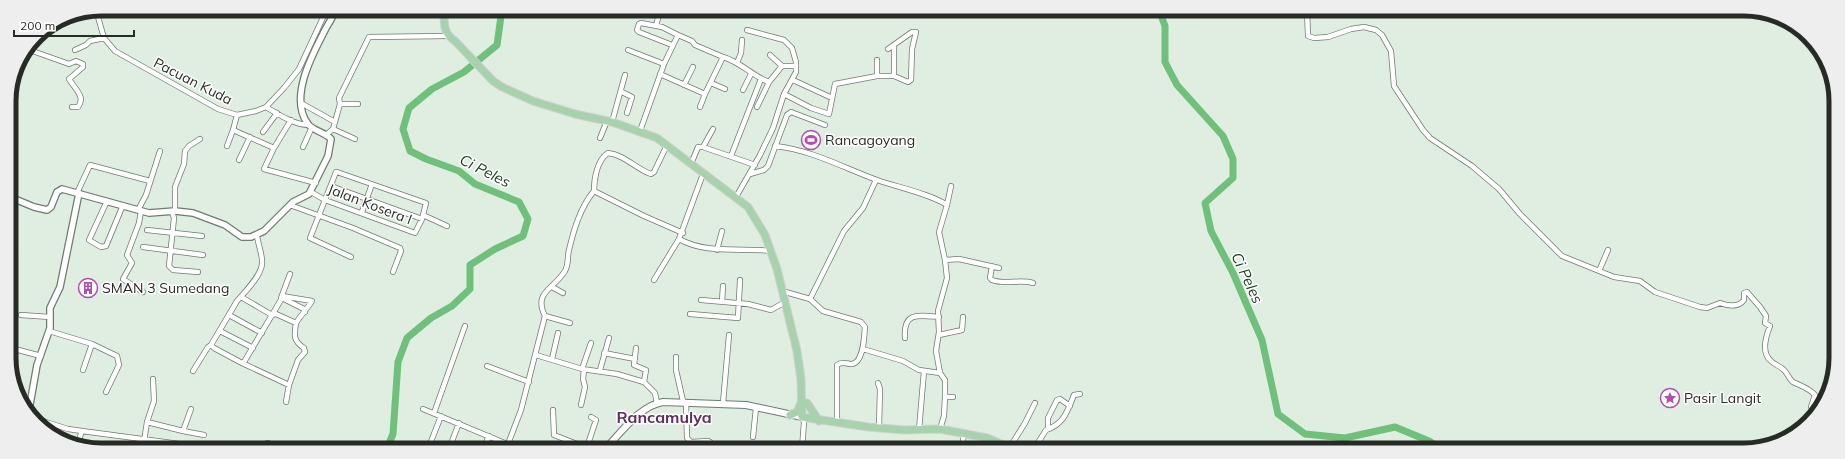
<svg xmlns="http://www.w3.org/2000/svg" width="1845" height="459" font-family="Mulish,sans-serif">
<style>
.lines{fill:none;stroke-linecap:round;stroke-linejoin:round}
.river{stroke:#6ec07a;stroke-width:7}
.minor-casing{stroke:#6e7b6f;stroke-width:6}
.tertiary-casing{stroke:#6e7b6f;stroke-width:8}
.secondary-casing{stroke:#6e7b6f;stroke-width:8}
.primary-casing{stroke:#cfd0cf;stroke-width:9}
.minor{stroke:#fff;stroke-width:4.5}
.tertiary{stroke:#fff;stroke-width:5.5}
.secondary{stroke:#fff;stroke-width:6}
.primary{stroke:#a8d2ad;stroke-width:7}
.labels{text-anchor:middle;stroke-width:3;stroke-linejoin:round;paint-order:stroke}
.street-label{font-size:14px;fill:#262b26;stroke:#fff}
.poi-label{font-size:14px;fill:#262b26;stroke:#fff;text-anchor:start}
.water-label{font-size:15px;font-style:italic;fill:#183a1e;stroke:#fff}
.quarter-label{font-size:16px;font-weight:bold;fill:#5f2e5f;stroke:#fff}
.rim{fill:none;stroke:#262b26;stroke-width:5}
</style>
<rect width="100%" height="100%" fill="#dfeee0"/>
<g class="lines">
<path class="river" d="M 1159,10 L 1165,26 L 1165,62 L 1177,85 L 1223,136 L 1233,159 L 1233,178 L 1205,203 L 1211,231 L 1233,273 L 1262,340 L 1278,414 L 1305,434 L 1345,438 L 1395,427 L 1429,441 L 1442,450
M 387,448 L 393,434 L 398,362 L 407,338 L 431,318 L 452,306 L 470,289 L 470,265 L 495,249 L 523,236 L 528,219 L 519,202 L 475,184 L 459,171 L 426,159 L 410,151 L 403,129 L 409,108 L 432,89 L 464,72 L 497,45 L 502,9"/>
<defs>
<path id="minor" d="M 96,10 L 104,38 L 115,51 L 218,109 L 237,115 L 256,111 L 266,107 L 284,88 L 299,69 L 327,9
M 1307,10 L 1308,36 L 1314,38 L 1328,37 L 1351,29 L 1364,27 L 1376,30 L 1382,35 L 1391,51 L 1394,86 L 1423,130 L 1430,138 L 1472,166 L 1499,189 L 1520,214 L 1562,256 L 1614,277 L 1640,281 L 1655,292 L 1700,307 L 1707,308 L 1720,303 C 1728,306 1738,308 1744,300 L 1744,293 L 1747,292 L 1760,307 L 1766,316 L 1765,323 L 1770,326 C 1766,336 1761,353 1771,361 C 1775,365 1780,366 1784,370 C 1787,373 1790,380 1793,382 C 1801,386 1809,388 1815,395 L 1811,407 L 1814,410
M 656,26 L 660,10
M 678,35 L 692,41 L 695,45 L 723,57
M 27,49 L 69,64 L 76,61 L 83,64 L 83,67 L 69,79 C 75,89 86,97 78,107 L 72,107
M 888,49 L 912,32 L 916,32 L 912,49 L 911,80 L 908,82 L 894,76
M 75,50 L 86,45 L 90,41 L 104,38
M 628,50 L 664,64
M 770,55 L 782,66
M 737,63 L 741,53 L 742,40
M 660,74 L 705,94 L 723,57 C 741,62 752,76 769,82 L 782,66 L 796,66
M 877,76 L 877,60
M 793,80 L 832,98
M 711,83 L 725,89
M 684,85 L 693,67
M 743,90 L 751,74
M 622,92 L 632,97 L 627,113
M 784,94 L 811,108 L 829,114 L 835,84 L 877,76 L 894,76 L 894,45
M 301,103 L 335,122
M 340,104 L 339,98 L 369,37 L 448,36
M 266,107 C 278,114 294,125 309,125
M 700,107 L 705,94
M 757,107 L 769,82
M 237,115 L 233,130 L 274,148 L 291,120
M 612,122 L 625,75
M 333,129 L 340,104 L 358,104
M 640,131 L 664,64 L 678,35 L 662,27 L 641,23 L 639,24 L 637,30 L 639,32 L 672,45
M 263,132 L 277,113
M 326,135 L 333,129 L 355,139
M 600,138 L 607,121
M 227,146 L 233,130
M 775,146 C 812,150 844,168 877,180 C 897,187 931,194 947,205 L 939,232 L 945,260 L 947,278 L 938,311 L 939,332 L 936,351 L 940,373 L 945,380 L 945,397 L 953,397
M 303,147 L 312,127
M 703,147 L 755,165
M 274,148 L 264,169 L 316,183
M 731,156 L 761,79
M 239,160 L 250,137
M 691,164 L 698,147 L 703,147 L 713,129
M 703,174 L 679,239 C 708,255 740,247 772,251
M 750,174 L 764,170 L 768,166 L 787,115 L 791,112 L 825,125
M 331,186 L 422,219
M 594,191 L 644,216 L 683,233
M 311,192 L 325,200 L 415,233 L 422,219 L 426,203 L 337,172 L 336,172 L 310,238 L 351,257
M 77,193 L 90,165 L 150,181
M 736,197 L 760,155 L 773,128 L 784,94 L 796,72 L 796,62 L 792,48 L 784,40 L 747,30
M 107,201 L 89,240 L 101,247 L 106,246 L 123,205
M 290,205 L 353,228 L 400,248 L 401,251 L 393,272
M 947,205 L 951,186
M 10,206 L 14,199
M 138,210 L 146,195 L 160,151
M 141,211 L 139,223 L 127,255 L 132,263 L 123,279 L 143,292
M 175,211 L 175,187 L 184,164 L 185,151 L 189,146 L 200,139
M 172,212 L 174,218 L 169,266 L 173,270 L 198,272
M 362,212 L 372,184
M 423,215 L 447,226
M 147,230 L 202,236
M 143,247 L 203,255
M 717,250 L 722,231
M 945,260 L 959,259 L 999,268
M 992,266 L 990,278 L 992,280 C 1005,285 1019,279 1033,283
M 1599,271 L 1608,250
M 654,280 L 679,239
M 552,287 L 563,293
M 782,291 L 810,299
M 282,296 L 312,301 C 307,309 301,315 296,323 L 276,314 L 272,315 L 282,298 L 304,309 L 305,312
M 241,297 L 272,315 L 244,362 L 242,363 L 214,348 L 211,345 L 237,301 C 245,292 261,276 262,264 C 263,256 258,244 257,236
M 281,298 L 290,274
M 701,300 L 748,304 L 771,310 L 785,302
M 722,302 L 723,286
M 690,314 L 738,318 L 740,280
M 21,315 L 50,317
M 229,315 L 262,333
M 545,316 L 570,323
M 49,331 L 92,344 L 117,356 L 119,365 L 106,392
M 220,331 L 253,348
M 939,335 L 962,330 L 963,317
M 905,338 C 903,312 917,315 939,317
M 11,348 L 41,356
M 636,348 L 634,365 L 646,370 L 644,382
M 863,349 L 903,361 L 919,370 L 940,373
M 604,353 L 635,359
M 536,355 L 582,369 L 617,374 L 644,382 L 655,393 L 657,403
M 676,357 L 676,370 L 683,401
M 552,359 L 558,333
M 242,363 L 289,385 L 298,360 L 305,352 L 304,348 C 293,341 294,335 296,323
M 487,366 L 529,382
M 582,369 L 591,343
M 83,370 L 92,344
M 600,370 L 609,338
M 193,371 L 208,347 L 211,345
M 878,383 L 880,389 L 879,427
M 286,402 L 289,385
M 686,402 L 687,438 L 691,442 L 708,441 L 710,442 L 709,449
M 723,403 L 729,335
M 581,405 L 585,387 L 583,379 L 584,369
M 423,409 L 519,449
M 553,410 L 554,435 L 590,449
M 434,413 L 465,326
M 33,418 L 68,429 L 82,431 L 202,447
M 147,422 L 154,401 L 153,379
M 837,423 L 837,365 C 842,361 847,364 852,364 C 864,362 864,336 865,327 L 861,322 L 823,311 L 810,299 L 844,231 L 863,208 L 876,180
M 940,429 L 944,416 L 945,397
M 1048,429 L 1048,418 L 1057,400 L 1060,399 L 1070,406
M 919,430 L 924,371
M 183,431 L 204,435
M 753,437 L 756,408
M 267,443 L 275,445 L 279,448
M 430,444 L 441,416
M 508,444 L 521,410 L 545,316 C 533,292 554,289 565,271 C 569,264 567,257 569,250 C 574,229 580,208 594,191 C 594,179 597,160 608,153 C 625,155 636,169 651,174 L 654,172 L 667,145
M 77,445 L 82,431
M 587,447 L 596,420 L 591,417
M 1010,447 L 1025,423 L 1035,403
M 143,448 L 147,422 L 183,431 L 191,409
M 449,449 L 459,423
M 483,449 L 489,436
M 499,449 L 502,442
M 690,449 L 691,442
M 802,449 L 804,422 L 802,417
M 962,449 L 964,433
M 1034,449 L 1046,430 C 1064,424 1067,412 1074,395 L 1080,394"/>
<path id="tertiary" d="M 10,197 L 34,207 L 47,210 L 51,207 L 57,192 L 62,189 L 149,213 L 175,211 L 193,213 L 225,225 L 242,237 L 251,237 L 264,231 L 293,202 L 309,194 L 328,156 L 331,139 C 325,132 313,131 308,124 C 289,99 311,57 323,34 C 327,25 333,18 336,9
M 29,410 L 37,365 L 50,328 L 50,308 L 60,287 L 79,193"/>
<path id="secondary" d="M 605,449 C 622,432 639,406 663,402 L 746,405 L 802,417"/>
<path id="primary" d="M 444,9 C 444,23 443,33 455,41 L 493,81 L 502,87 L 533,101 L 575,114 L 612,122 L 657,138 L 748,207 L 765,235 L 777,269 L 797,351 L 801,379 L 802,417 L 868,427 L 904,430 L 940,429 L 987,438 L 1013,449
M 807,403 L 819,421
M 790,415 L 797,412 L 801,403"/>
</defs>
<use href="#minor" class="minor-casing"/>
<use href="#tertiary" class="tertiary-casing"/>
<use href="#secondary" class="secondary-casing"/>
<use href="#primary" class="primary-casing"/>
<use href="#minor" class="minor"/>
<use href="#tertiary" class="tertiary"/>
<use href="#secondary" class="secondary"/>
<use href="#primary" class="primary"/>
</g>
<defs>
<symbol id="stadium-ring" viewBox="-11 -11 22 22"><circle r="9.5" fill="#fff" stroke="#b24db2" stroke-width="1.5"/><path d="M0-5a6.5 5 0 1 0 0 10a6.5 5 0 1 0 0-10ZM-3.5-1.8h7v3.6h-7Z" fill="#b24db2"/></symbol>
<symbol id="building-ring" viewBox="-11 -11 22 22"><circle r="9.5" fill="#fff" stroke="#b24db2" stroke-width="1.5"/><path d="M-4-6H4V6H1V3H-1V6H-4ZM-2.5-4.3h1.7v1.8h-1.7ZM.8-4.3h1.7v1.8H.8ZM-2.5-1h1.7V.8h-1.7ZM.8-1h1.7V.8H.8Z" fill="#b24db2"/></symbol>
<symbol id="sight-ring" viewBox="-11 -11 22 22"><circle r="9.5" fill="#fff" stroke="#b24db2" stroke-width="1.5"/><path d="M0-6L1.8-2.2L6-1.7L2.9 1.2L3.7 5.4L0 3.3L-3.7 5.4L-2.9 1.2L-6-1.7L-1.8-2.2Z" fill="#b24db2"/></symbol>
</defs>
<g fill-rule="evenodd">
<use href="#stadium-ring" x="800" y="129" width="22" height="22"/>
<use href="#building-ring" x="77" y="277" width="22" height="22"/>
<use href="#sight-ring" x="1659" y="387" width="22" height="22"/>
</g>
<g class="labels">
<g class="street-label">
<text transform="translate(193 81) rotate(27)" y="5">Pacuan Kuda</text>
<text transform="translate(370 204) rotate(21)" y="5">Jalan Kosera I</text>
</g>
<g class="poi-label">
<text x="825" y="145">Rancagoyang</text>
<text x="102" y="293">SMAN 3 Sumedang</text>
<text x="1684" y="403">Pasir Langit</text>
</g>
<g class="water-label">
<text transform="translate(485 171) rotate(27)" y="5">Ci Peles</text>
<text transform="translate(1247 278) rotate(65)" y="5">Ci Peles</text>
</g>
<g class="quarter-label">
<text x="664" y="423">Rancamulya</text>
</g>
</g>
<path d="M0 0H1845V459H0ZM101 16H1744A85 85 0 0 1 1829 101V358A85 85 0 0 1 1744 443H101A85 85 0 0 1 16 358V101A85 85 0 0 1 101 16Z" fill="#eee" fill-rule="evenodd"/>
<path class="rim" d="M101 16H1744A85 85 0 0 1 1829 101V358A85 85 0 0 1 1744 443H101A85 85 0 0 1 16 358V101A85 85 0 0 1 101 16Z"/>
<path d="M14 30v6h120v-6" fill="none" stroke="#262b26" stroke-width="2"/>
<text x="20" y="30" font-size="12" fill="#262b26" stroke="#ffffff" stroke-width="3" paint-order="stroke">200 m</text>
</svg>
